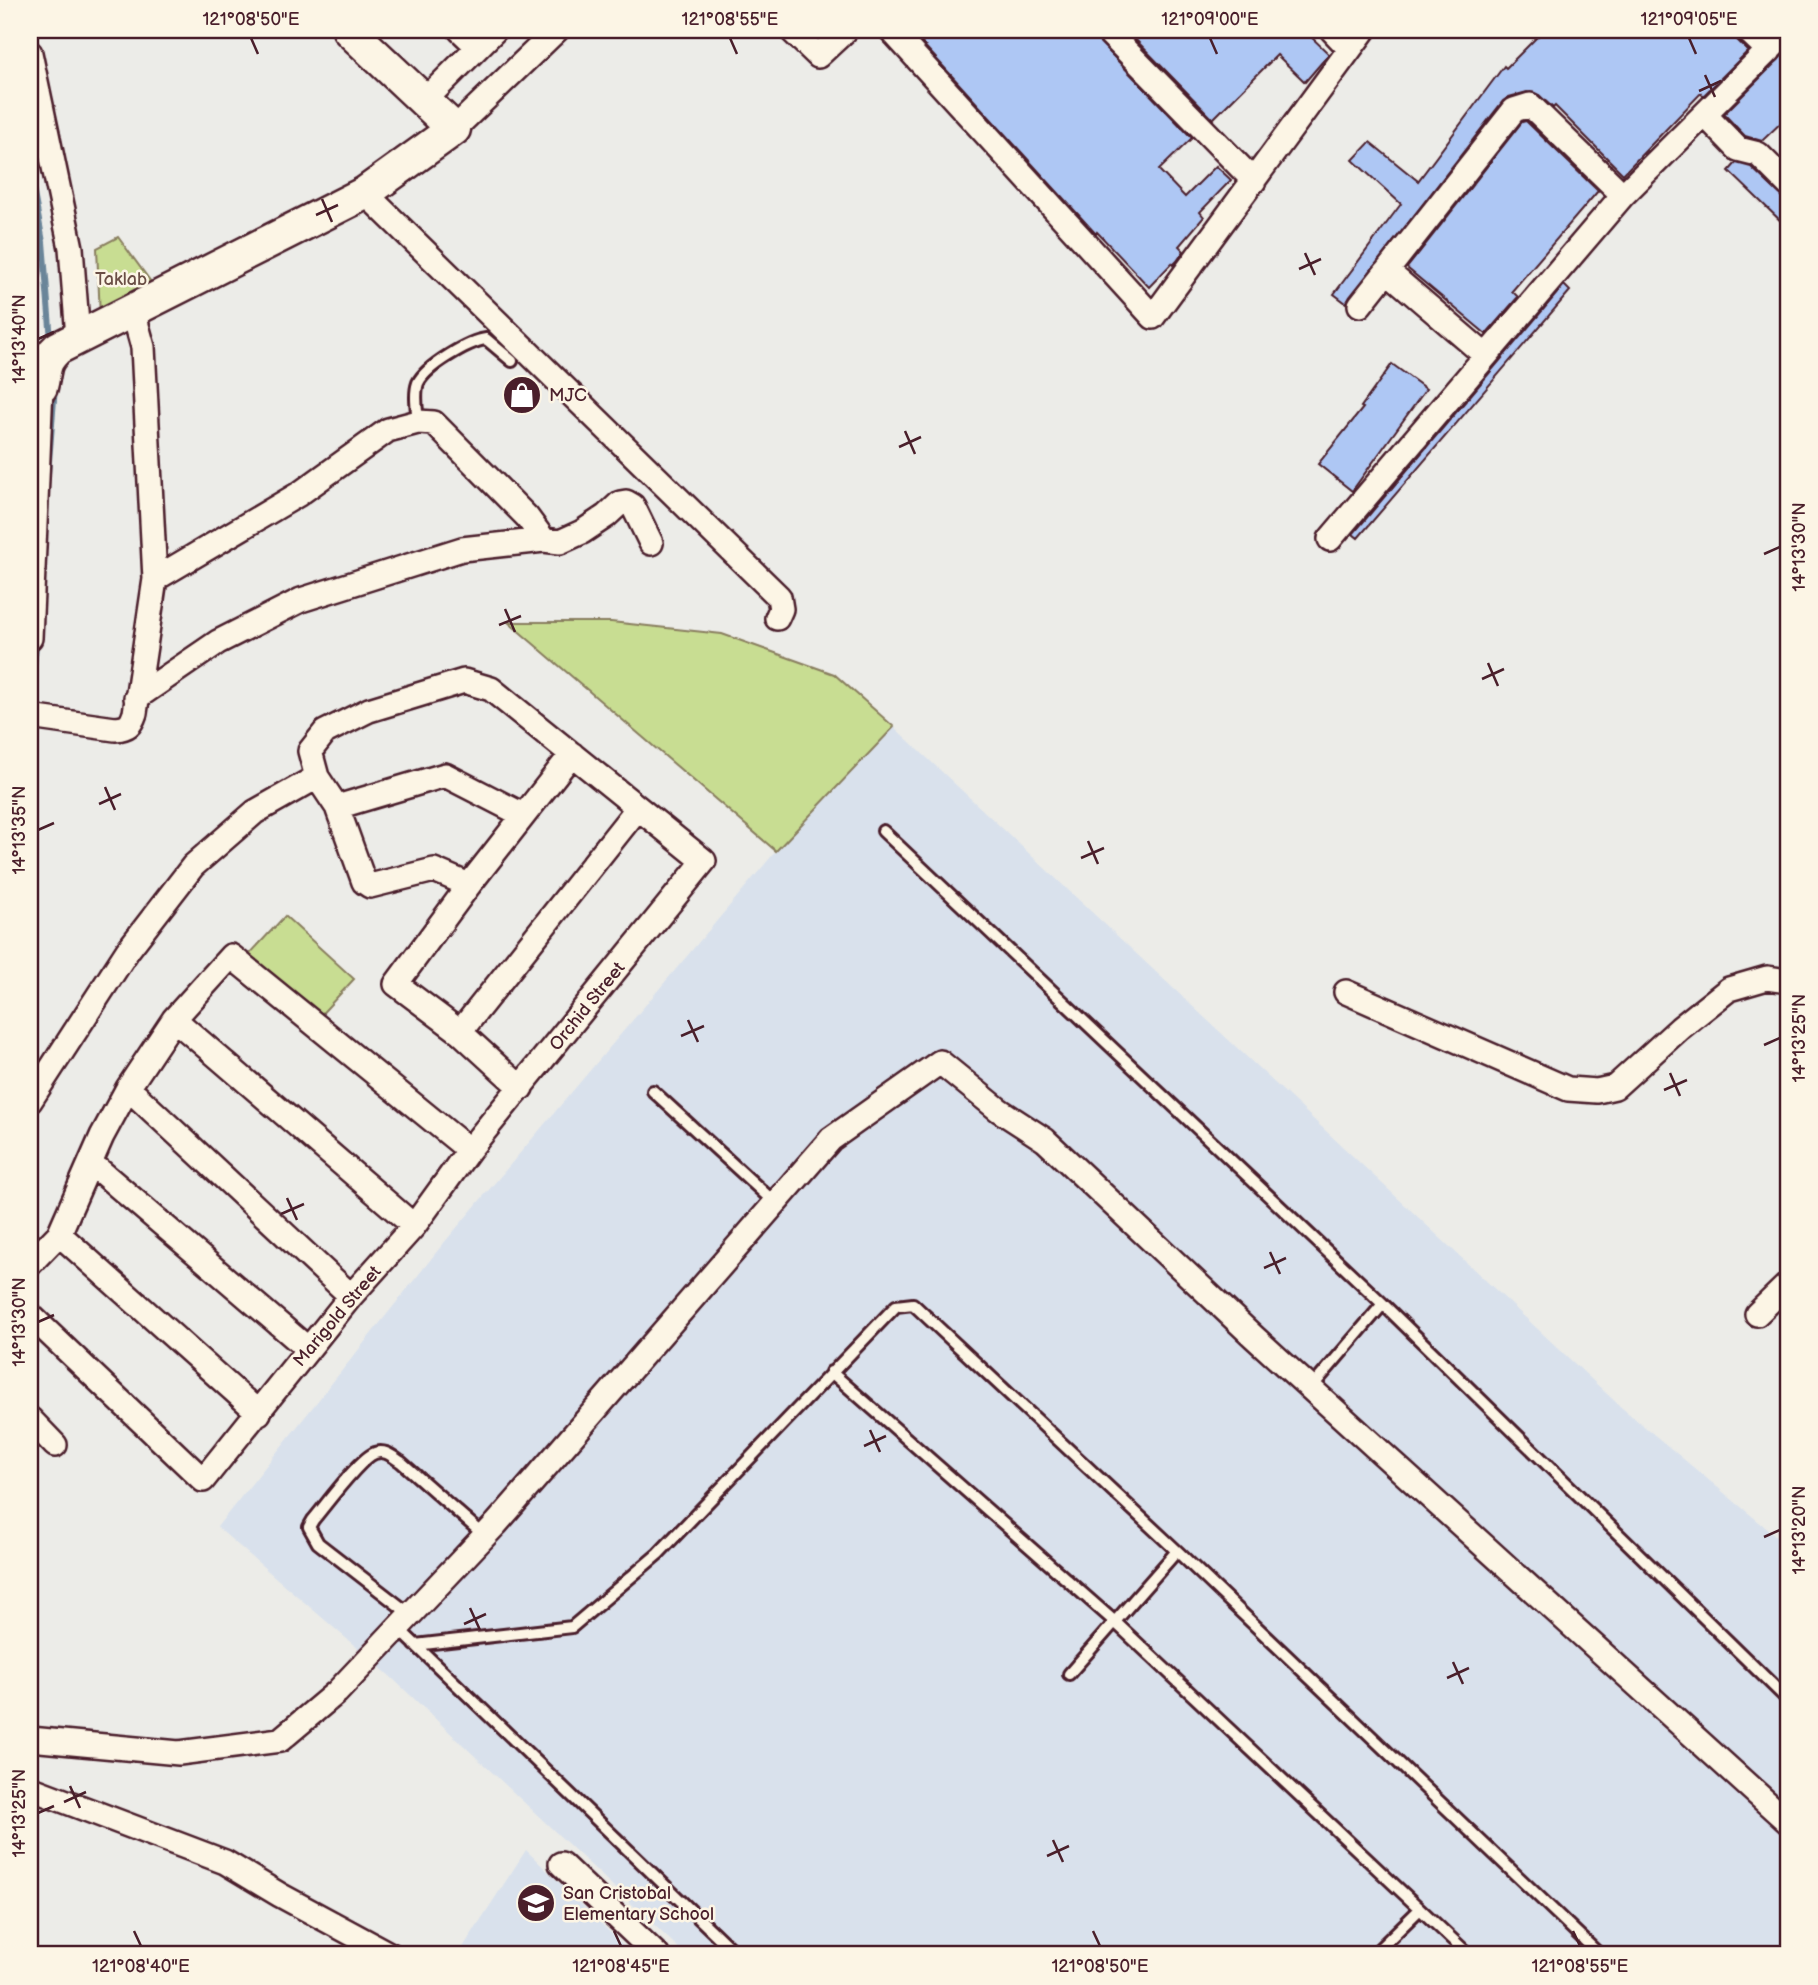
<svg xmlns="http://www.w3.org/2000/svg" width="1818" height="1985" font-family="'Balsamiq Sans',sans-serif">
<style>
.built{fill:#d9e1ec}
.green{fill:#c8dd92;stroke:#897e5e;stroke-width:2}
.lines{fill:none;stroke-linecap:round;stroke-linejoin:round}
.stream{stroke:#6b8599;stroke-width:6}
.building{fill:#aec7f4;stroke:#4a1f2b;stroke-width:2}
.lane-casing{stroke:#4a1f2b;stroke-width:16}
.street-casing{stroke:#4a1f2b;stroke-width:28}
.secondary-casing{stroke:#4a1f2b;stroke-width:37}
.lane{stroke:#fcf5e5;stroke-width:10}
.street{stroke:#fcf5e5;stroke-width:23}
.secondary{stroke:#fcf5e5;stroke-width:32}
.ticks{fill:none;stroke:#4a1f2b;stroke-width:2.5}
.labels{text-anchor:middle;stroke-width:5;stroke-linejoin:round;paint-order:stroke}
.park-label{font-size:18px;fill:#6a4e45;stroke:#fcf5e5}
.poi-label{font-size:18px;fill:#4a1f2b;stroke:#fcf5e5;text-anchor:start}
.street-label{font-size:18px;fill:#4a1f2b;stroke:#fcf5e5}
.neatline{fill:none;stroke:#4a1f2b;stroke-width:2.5}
.ticks-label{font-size:18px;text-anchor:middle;fill:#4a1f2b}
</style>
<rect width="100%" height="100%" fill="#ecece8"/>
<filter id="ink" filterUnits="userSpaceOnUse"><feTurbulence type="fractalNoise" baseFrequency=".0143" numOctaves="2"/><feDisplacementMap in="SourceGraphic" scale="14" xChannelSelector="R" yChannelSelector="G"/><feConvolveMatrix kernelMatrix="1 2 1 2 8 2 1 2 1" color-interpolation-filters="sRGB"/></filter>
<g filter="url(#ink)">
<path class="built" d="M 894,727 L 1622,1408 L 1788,1546 L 1788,1955 L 686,1955 L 391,1677 L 217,1527 L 443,1244 L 776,851 Z
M 526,1850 L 633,1955 L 458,1955 Z"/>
<path class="green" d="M 118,237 L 156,289 L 100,317 L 97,248 Z
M 508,622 L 611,622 L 722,634 L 834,674 L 894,727 L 776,851 Z
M 285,916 L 354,979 L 315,1021 L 246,958 Z"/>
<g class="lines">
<path class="stream" d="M 30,172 L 43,242 L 51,340
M 48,474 L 55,387
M 30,700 L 37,638"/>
</g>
<path class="building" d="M 910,30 L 1088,30 L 1192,138 L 1159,170 L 1185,197 L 1216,166 L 1231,180 L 1200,212 L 1204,217 L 1179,246 L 1184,251 L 1177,261 L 1173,265 L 1172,263 L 1149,287 L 1097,232 L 1096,234 Z
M 1134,30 L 1304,30 L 1329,54 L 1305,82 L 1277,55 L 1213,119 L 1130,34 Z
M 1544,30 L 1733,30 L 1737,40 L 1748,51 L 1703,96 L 1701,93 L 1623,174 L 1555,106 L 1553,108 L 1539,95 L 1527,92 L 1509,97 L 1503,101 L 1346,303 L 1334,294 L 1401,204 L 1353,160 L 1370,142 L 1418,181 L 1504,66 L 1506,68 Z
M 1788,50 L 1788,116 L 1762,141 L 1745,136 L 1724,114 Z
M 1526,121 L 1598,191 L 1512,291 L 1518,297 L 1486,334 L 1407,268 L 1522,122 Z
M 1736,163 L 1751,167 L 1788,202 L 1788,228 L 1729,171 Z
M 1564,285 L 1570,291 L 1358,538 L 1353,534 Z
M 1392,364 L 1426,389 L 1352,491 L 1318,464 L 1363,408 L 1361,407 Z"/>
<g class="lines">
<defs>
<path id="lane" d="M 418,422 C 417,410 414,394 418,383 C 426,366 469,341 486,339 L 512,361
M 883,831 L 1383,1304
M 653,1091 L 774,1202
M 831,1372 L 1115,1622 L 1469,1955
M 1311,1388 L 1383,1304 L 1788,1700
M 411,1615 L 318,1543 L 309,1527 L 313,1520 C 325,1506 360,1458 375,1453 C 385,1449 393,1457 401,1462 L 485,1536
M 398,1628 L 737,1955
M 415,1645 L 572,1627 L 658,1554 L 896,1306 L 913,1304 L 1177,1551 L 1600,1955
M 1069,1674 L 1177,1551
M 1373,1955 L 1419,1910"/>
<path id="street" d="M 460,30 L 478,47
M 791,30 L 818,56 L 846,30
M 891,30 L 1153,317 L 1364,30
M 1106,30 L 1254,181
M 1332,30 L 1350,49
M 1747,30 L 1769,51
M 30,53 L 71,248 L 78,337
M 423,102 L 495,30
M 1705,115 L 1738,149 L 1758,154 L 1788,184
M 454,129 L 557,30
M 365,193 L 779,597 L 781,609 L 777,618
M 1387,271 L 1486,356
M 1360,305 L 1514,110 L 1530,105 L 1623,195
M 1330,539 L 1623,195 L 1788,31
M 155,579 L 299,494 L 388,430 L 418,422 L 434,423 L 527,517 L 544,540
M 30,638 L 41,387
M 136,698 L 218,642 L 301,600 L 462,549 L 544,540 L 560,542 L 582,532 L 606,516 L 620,503 L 626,502 L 633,506 L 651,543
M 30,717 L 115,729 C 128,728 131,725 135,713 L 155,579 L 143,347 L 133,311
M 337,807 L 445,775 L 523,815
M 1346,992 L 1568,1089 L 1597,1091 L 1615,1087 L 1680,1028 L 1729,989 L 1767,978 L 1788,981
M 174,1019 L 414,1226
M 460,1032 L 637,809
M 128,1088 L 351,1296
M 521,1088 L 460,1032 L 396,984 L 469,885 L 572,754
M 30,1101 L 128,950 L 193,866 L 255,812 L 317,777
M 92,1164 L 308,1349
M 59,1234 L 259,1413
M 30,1264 L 59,1234 L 102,1136 L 128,1088 L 174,1019 L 231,956 L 469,1150
M 1757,1314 L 1788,1284
M 30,1315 L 203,1480 L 351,1296 L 414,1226 L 469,1150 L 704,861 L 491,689 L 464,681 L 369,710 L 325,732 L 310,751 L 317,777 L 337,807 L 364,882 L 370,886 L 434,870 L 469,885
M 30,1419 L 55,1445
M 30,1739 L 179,1753 L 280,1740 L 337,1692 L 496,1524 L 831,1139 L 940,1062 L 999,1110 L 1045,1140 L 1254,1337 L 1788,1822
M 30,1788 L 225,1862 L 280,1895 L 391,1955
M 561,1864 L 657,1955"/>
<path id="secondary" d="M 30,393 L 41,387 C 46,368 42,363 58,348 L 365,193 L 454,129 L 349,30"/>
</defs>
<use href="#lane" class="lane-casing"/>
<use href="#street" class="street-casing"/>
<use href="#secondary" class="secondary-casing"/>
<use href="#lane" class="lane"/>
<use href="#street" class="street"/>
<use href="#secondary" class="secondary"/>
</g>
</g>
<path class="ticks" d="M 251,38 L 258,54M 730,38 L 737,54M 1210,38 L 1217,54M 1689,38 L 1696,54M 1705,75 L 1715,97M 1699,91 L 1721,81M 322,199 L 332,222M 316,215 L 338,205M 1305,253 L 1315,275M 1299,269 L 1321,259M 38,339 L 54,332M 905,431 L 915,454M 899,447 L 921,437M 1764,554 L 1780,547M 505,609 L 515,632M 499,625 L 521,616M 1488,663 L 1498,686M 1482,679 L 1504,669M 105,787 L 115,810M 99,804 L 121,794M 38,830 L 54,823M 1088,841 L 1098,864M 1081,858 L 1104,848M 688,1020 L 698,1042M 681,1036 L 704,1026M 1764,1045 L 1780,1038M 1670,1073 L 1680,1096M 1664,1090 L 1687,1080M 287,1198 L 297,1220M 281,1214 L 304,1204M 1270,1252 L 1280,1274M 1264,1268 L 1286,1258M 38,1322 L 54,1315M 870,1430 L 880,1452M 864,1446 L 886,1436M 1764,1537 L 1780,1530M 470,1608 L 480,1630M 464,1624 L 486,1614M 1453,1662 L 1463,1684M 1447,1678 L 1469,1668M 70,1786 L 80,1808M 64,1802 L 86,1792M 38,1813 L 54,1806M 1053,1840 L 1063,1862M 1047,1856 L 1069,1846M 134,1931 L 141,1946M 614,1931 L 621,1946M 1093,1931 L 1100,1946M 1573,1931 L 1580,1946"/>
<defs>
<symbol id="shop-disc" viewBox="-11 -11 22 22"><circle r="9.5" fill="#4a1f2b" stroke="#fcf5e5"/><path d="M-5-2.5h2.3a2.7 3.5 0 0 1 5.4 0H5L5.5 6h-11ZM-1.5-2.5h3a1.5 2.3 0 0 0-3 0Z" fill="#fff"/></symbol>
<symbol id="school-disc" viewBox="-11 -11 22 22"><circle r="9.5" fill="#4a1f2b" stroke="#fcf5e5"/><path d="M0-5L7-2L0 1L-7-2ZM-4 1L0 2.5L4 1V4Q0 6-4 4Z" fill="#fff"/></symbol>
</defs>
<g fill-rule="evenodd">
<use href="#shop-disc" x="500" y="373" width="44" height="44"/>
<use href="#school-disc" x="514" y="1881" width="44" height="44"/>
</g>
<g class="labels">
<g class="park-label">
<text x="121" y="285">Taklab</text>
</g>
<g class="poi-label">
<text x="549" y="401">MJC</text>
<text x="563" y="1899">San Cristobal<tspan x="563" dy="21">Elementary School</tspan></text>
</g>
<g class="street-label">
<text transform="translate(587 1006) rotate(-51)" y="6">Orchid Street</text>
<text transform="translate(337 1316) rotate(-50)" y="6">Marigold Street</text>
</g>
</g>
<rect width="1818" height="1985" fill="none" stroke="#fcf5e5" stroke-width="77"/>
<rect x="38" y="38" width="1742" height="1908" class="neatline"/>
<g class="ticks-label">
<text x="251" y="25">121°08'50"E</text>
<text x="730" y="25">121°08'55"E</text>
<text x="1210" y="25">121°09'00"E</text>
<text x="1689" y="25">121°09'05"E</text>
<text transform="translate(19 339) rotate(-90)" y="6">14°13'40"N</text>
<text transform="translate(1799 547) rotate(-90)" y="6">14°13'30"N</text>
<text transform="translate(19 830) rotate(-90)" y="6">14°13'35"N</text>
<text transform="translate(1799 1038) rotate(-90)" y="6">14°13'25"N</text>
<text transform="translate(19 1322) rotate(-90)" y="6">14°13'30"N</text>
<text transform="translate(1799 1530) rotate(-90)" y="6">14°13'20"N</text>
<text transform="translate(19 1813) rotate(-90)" y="6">14°13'25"N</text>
<text x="141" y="1972">121°08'40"E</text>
<text x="621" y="1972">121°08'45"E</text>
<text x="1100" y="1972">121°08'50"E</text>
<text x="1580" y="1972">121°08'55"E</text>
</g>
</svg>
